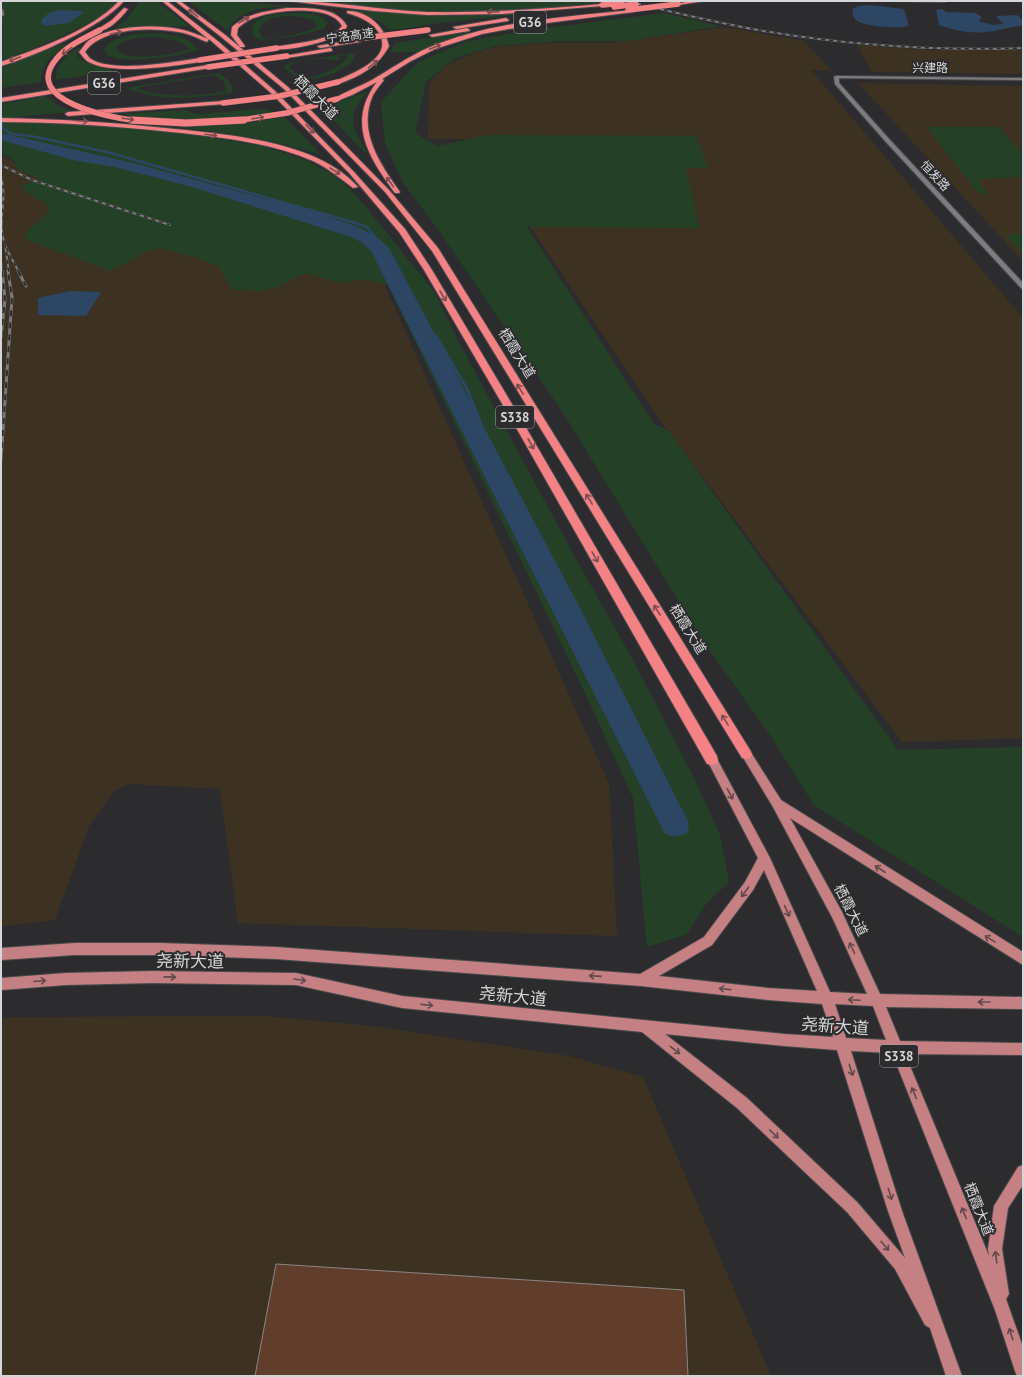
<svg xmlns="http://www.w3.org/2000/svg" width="1024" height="1377" font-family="'PT Sans','Noto Sans SC',sans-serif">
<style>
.industrial{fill:#3d3222}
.green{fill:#244128;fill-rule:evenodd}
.water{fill:#2d4663}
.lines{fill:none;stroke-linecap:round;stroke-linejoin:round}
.stream-far2{stroke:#2d4663;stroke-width:2}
.stream-far1{stroke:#2d4663;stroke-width:2.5}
.stream{stroke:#2d4663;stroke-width:3}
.building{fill:#613e2b;stroke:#8a8685}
.street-casing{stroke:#4b4a4d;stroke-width:2}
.secondary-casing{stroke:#4b4a4d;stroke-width:2}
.primary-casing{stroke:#4b4a4d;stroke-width:2}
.highway-casing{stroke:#4b4a4d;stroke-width:2}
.street{fill:#7d7d80;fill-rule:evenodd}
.secondary{fill:#7d7d80;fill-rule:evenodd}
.primary{fill:#c48082;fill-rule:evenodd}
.highway{fill:#f48284;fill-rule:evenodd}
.rail-far1-casing{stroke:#7a7a7c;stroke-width:2}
.rail-casing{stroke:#7a7a7c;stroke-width:3}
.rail-far1{stroke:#2c2c2e;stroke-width:1.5;stroke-dasharray:4;stroke-linecap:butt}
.rail{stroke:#2c2c2e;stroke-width:2;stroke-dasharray:6;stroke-linecap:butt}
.highway-bridge-far1-casing{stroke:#4b4a4d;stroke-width:6;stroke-linecap:butt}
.highway-bridge-casing{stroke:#4b4a4d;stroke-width:8;stroke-linecap:butt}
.highway-bridge-far1{stroke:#f48284;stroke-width:5.5}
.highway-bridge{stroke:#f48284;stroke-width:7}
.oneway{stroke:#7c4e50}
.oneway2{stroke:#61494b}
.labels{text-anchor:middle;stroke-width:4;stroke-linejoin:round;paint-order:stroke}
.far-street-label{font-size:12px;fill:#d6d6d8;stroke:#2c2c2e}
.shield{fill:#2c2c2e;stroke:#a3a3a5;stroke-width:1}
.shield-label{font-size:13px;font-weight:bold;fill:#d6d6d8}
.street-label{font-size:14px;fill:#d6d6d8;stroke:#2c2c2e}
.near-street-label{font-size:17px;fill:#d6d6d8;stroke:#2c2c2e}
</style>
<rect width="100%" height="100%" fill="#2c2c2e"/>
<path class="industrial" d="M 724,27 L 804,41 L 832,71 L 811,70 L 1023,318 L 1023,738 L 902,742 L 660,420 L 483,157 L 484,139 L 428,139 L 429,83 L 445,66 L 477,52 L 497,47 L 543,43 L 611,43 Z
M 857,45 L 927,50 L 1023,50 L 1023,74 L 872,72 Z
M 858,83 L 1023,86 L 1023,261 Z
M 1,154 L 23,168 L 384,284 L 609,784 L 617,936 L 238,923 L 220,789 L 129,784 L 114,791 L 89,826 L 55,920 L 1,926 Z
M 265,1016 L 372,1026 L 569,1056 L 643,1077 L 771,1376 L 1,1376 L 1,1019 L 16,1017 Z"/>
<path class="green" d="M 1,1 L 116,1 C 107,21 24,52 1,61 Z
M 140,1 L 156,1 L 189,26 L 140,27 L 112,31 L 127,19 Z
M 188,1 L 228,1 L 293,6 C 270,7 238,7 228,31 Z
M 312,1 L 615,1 C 545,9 465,14 394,10 C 367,8 340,4 312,1 Z
M 354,10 L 453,16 L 536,11 L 538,12 L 423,25 L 423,26 L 390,30 L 381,22 Z
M 295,13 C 306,13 321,13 328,23 L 324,29 L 296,36 L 261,40 L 256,38 L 252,33 L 253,25 C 261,13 281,14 295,13 ZM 289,16 L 302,17 L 314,21 L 317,26 C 310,33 270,40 261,38 L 263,37 L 260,34 L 259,29 C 265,17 278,17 289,16 Z
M 664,13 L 721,26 L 627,41 L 562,41 L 495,46 L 455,58 L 426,82 L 415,133 L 437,146 L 490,135 L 696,136 L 708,168 L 686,168 L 699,228 L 527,227 L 654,424 L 668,430 L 898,750 L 1023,747 L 1023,937 L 814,805 L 772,738 L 705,644 L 565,416 L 440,232 L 403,183 L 385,143 L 381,102 L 417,63 L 465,42 L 521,31 Z
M 469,32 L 469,34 L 417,52 L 390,52 L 395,43 Z
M 137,34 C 154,33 188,32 198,50 C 182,55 111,69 104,50 C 109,39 126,36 137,34 ZM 156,37 L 178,41 L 190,49 C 176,54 123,64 116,48 C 125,37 142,37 156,37 Z
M 64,44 L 67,45 C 53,55 41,63 41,82 L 1,88 L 1,68 L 42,51 Z
M 77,48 L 80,48 L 77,52 L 77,56 C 86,65 98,66 110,68 L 112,71 L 56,80 C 55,66 66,55 77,48 Z
M 351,53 L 355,55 L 355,56 C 349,71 316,81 302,79 C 296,78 287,71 284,66 L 292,62 ZM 346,55 L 348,56 C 344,67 313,80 301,77 C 297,75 292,70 289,67 C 296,59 315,60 325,58 L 327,59 L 337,60 L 341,58 L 336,56 Z
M 218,73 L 227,79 L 233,87 L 232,93 C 196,98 160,102 126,88 ZM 214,75 L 224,82 L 227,91 C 202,96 161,99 137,88 Z
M 368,91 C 347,116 349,125 367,151 L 364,152 L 323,109 Z
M 46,96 L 53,102 L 72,112 L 1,118 L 1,104 Z
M 260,109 L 270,110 L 272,113 C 236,118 200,120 164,119 C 149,118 135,118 121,114 L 186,110 L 197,114 Z
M 285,117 L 321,155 C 267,138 219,131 162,126 L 235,123 Z
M 13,122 L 41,122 L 91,125 L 195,135 L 262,146 L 308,161 L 336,177 L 348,187 L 367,208 L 435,293 L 460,344 L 576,559 L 634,662 L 694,778 L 720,835 L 729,882 L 706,904 L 687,934 L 647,947 L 633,798 L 586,695 L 388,285 L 360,279 L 342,283 L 321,278 L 309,273 L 293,278 L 278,287 L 261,291 L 233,290 L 218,266 L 200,259 L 165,249 L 150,250 L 111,271 L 27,240 L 25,233 L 49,212 L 48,205 L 25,191 L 20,186 L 40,179 L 18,170 L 16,162 L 1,152 L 1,123 Z
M 927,127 L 999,127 L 1023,154 L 1023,177 L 977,179 L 989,195 L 977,192 Z
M 1023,234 L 1023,253 L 1005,235 Z"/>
<path class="water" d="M 870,5 L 904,9 L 909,26 C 899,29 864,27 856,20 C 853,18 853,13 852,9 L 858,6 Z
M 942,9 L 947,12 L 975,13 L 982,17 L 979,20 L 981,22 L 994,25 L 1003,24 L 996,16 L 1017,15 L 1023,20 L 1023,26 C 1010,26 999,31 986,32 C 969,34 955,30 939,25 L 936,10 Z
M 59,10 L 81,11 L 83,13 L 68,23 L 46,26 L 41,23 L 42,19 L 49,13 Z
M 1,133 L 133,163 L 311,211 L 358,227 L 377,237 L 389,248 L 581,610 L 689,823 L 688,832 C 680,836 674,838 665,834 L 371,251 L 363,243 L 351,237 L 189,186 L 114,167 L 73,160 L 1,140 Z
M 70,291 L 101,292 L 86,316 L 38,315 L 38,298 Z"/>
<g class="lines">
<path class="stream-far2" d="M 1,115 L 2,119"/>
<path class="stream-far1" d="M 2,122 L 2,127 L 11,134 L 31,136 L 107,152 L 352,222 L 367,227 L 376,239"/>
<path class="stream" d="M 436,336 L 467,389 L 480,421"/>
</g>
<path class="building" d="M 276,1264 L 684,1290 L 688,1376 L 255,1376 Z"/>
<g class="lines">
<defs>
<path id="street" d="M 1,9 L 3,10 L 4,15 L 2,16 Z"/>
<path id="secondary" d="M 893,1 L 947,1 L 945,2 Z
M 836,76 L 1023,78 L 1023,80 L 839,78 L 839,83 L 890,140 L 1023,283 L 1023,289 L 1021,288 L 886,142 L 835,84 L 834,77 Z"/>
<path id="primary" d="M 746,750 L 750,751 L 781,800 L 1023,952 L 1023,965 L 790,818 L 842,912 L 880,994 L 1023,997 L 1023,1009 L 886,1007 L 900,1041 L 1023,1043 L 1023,1055 L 905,1054 L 989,1256 L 988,1249 L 994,1206 L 1018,1167 L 1023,1165 L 1023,1185 L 1008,1208 L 1002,1249 L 1009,1294 L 1006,1299 L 1023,1347 L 1023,1376 L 1017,1376 L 1015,1371 L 995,1310 L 892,1053 L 851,1051 L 902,1211 L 962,1376 L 946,1376 L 930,1328 L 925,1325 L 895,1269 L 847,1212 L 737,1108 L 642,1032 L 402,1008 L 296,985 L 153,983 L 66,985 L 1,990 L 1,978 L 66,973 L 153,971 L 296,973 L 402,996 L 784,1034 L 833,1037 L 822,1004 L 768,1000 L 641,986 L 276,959 L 160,955 L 75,955 L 1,960 L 1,948 L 75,943 L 160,943 L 276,947 L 640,974 L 704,937 L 745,882 L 758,858 L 707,760 L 708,757 L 712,756 L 716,757 L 770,858 L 830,992 L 867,994 L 833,919 L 773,807 L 741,754 L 742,751 ZM 764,870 L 817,991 L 768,988 L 659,976 L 712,945 L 753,890 ZM 835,1004 L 873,1006 L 886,1040 L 846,1038 ZM 665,1034 L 784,1046 L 837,1050 L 888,1211 L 905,1258 L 857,1202 L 747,1098 Z"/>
<path id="highway" d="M 119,1 L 124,1 C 102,27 35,56 1,66 L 1,62 C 39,48 91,31 119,1 Z
M 162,1 L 167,1 L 219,42 L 275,91 L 354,172 L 405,229 L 432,270 L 528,431 L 717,756 L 718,760 L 717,764 L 712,765 L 707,764 L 518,431 L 424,270 L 399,232 L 350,174 L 271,93 L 209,39 L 207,42 C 197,38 188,33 178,32 C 151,27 101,28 85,52 C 87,54 89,58 91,59 C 112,73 175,62 200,58 L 203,60 L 200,62 C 173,66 111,76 87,61 C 84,59 82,55 79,52 C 82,49 84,45 87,42 C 106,26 155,24 179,29 C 189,31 199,35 208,39 Z
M 175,1 L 180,1 L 224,34 L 288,87 L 389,190 L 438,248 L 750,750 L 752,754 L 750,758 L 746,759 L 742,758 L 432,251 L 385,192 L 284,89 L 220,36 Z
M 288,1 C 334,1 380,10 426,12 C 485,13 544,9 602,4 L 604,5 L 602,6 L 502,14 L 427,15 L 374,11 Z
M 691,1 L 705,1 L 678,5 L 676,4 Z
M 124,8 L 128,9 C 122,17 109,31 98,31 L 98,29 L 112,20 Z
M 287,8 C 307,8 336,6 347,26 C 346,28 344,31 342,33 C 329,42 290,51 275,49 L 275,47 C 293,43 331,42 342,26 C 331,4 276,10 257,17 C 249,19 244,23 238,28 L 237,35 L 245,46 L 244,47 L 240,47 L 231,35 L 232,27 C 247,13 268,11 287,8 Z
M 632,10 L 634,12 L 531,25 L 482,34 L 435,49 L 411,61 L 382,79 L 384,80 C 380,85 376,90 373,95 C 357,131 380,164 400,192 L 399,193 L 395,193 C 369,158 346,122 377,82 L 352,95 L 337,101 L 334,99 C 342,93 361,86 372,80 C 391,69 409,56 430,47 C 493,21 565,17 632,10 Z
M 347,11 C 367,10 385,27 389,46 C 379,66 359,77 338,84 L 335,82 L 336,81 C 353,73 392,59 380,35 C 374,22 360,17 347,13 Z
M 506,18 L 509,20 L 508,21 L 456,29 L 453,27 Z
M 467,28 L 470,30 L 469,31 L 432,37 L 429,35 Z
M 358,39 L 360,40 L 360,42 L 320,48 L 317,46 Z
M 330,48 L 332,49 L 332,51 L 287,58 L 284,56 Z
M 208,65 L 211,67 L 210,68 L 1,102 L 1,98 Z
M 223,101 L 226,103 L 225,104 L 68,116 L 65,114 L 68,112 Z
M 1,118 C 56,119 110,122 165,128 C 223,134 317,140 358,187 L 353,188 C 340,178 328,168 313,161 C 268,142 219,137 171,132 C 114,126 58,122 1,122 Z"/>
</defs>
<use href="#street" class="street-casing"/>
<use href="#secondary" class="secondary-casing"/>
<use href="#primary" class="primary-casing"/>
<use href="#highway" class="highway-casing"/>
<use href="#street" class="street"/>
<use href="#secondary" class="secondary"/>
<use href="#primary" class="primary"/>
<use href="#highway" class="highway"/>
<defs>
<path id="rail-far1" d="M 625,1 C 669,11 713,22 758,30 C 846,45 934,51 1023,48
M 1,165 L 32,180 L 170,225
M 1,177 C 7,195 0,212 2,231 C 3,245 12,259 19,272
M 5,244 L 9,272
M 1,260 L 2,272"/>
<path id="rail" d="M 18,271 L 26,286
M 1,337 L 5,299 L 2,271
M 1,460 L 12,298 L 8,271"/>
</defs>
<use href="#rail-far1" class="rail-far1-casing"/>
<use href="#rail" class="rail-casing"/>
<use href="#rail-far1" class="rail-far1"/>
<use href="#rail" class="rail"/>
<defs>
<path id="highway-bridge-far1" d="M 602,5 L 622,3
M 614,7 L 636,4
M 628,10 L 678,4
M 100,30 C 85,38 68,45 57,58 C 19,102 114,118 139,121
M 356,39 L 428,30
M 200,60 L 277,48
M 208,67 L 287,56
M 223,103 L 280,96 L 338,82
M 235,121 L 287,113 L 337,99"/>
<path id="highway-bridge" d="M 131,120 L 186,123 L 244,120"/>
</defs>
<use href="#highway-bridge-far1" class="highway-bridge-far1-casing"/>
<use href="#highway-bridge" class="highway-bridge-casing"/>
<use href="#highway-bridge-far1" class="highway-bridge-far1"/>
<use href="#highway-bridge" class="highway-bridge"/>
</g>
<defs><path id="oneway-shaft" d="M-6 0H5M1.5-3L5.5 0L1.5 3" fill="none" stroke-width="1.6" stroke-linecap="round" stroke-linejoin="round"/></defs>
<g class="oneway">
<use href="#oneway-shaft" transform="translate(493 12) rotate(178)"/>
<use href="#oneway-shaft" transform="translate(193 13) rotate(-143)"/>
<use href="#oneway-shaft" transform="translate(244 20) rotate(-30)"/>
<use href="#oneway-shaft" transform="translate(116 33) rotate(-13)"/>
<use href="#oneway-shaft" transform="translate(435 47) rotate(-21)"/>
<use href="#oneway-shaft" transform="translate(67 51) rotate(144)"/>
<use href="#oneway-shaft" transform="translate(15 59) rotate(159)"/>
<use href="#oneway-shaft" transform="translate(373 64) rotate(-39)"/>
<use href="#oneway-shaft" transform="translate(258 118) rotate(-8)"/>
<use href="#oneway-shaft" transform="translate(128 119) rotate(8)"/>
<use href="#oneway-shaft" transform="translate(82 121) rotate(2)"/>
<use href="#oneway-shaft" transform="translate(310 129) rotate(46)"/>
<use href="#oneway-shaft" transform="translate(211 135) rotate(7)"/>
<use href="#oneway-shaft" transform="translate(335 171) rotate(32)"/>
<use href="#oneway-shaft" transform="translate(390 182) rotate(-126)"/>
<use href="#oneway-shaft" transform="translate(443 296) rotate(59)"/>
<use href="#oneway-shaft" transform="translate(520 389) rotate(-122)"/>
<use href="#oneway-shaft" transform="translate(531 444) rotate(61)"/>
<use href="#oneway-shaft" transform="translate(589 499) rotate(-122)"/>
<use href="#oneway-shaft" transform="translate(595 557) rotate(60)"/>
<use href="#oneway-shaft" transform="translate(657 610) rotate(-122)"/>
<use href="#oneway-shaft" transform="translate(725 720) rotate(-122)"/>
</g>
<g class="oneway2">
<use href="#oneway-shaft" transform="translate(730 794) rotate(62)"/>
<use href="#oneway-shaft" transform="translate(880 869) rotate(-147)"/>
<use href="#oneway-shaft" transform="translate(745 892) rotate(127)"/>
<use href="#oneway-shaft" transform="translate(787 911) rotate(66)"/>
<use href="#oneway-shaft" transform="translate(990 939) rotate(-148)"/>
<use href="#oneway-shaft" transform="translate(852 948) rotate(-115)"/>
<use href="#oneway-shaft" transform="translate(595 976) rotate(-176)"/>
<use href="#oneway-shaft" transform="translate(170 977) rotate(1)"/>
<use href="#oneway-shaft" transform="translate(300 980) rotate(9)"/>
<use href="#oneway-shaft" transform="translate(40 981) rotate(-5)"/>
<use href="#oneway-shaft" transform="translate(725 989) rotate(-173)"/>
<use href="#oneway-shaft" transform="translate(854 1000) rotate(-177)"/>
<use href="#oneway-shaft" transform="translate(984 1002) rotate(-180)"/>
<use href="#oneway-shaft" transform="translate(427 1005) rotate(6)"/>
<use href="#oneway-shaft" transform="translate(675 1050) rotate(38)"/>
<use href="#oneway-shaft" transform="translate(851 1070) rotate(72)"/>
<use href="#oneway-shaft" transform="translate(914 1093) rotate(-113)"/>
<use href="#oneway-shaft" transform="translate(774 1134) rotate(44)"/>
<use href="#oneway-shaft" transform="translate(890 1194) rotate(73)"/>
<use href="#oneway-shaft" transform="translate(964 1213) rotate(-112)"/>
<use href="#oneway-shaft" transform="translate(885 1246) rotate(50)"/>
<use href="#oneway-shaft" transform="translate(996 1257) rotate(-98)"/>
<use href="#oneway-shaft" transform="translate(1011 1334) rotate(-108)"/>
</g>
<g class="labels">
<g class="far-street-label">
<text transform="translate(350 36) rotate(-8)" y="4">宁洛高速</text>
<text x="930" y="72">兴建路</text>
<text transform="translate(935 176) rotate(47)" y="4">恒发路</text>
</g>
<g class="shield">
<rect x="514" y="11" width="32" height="22" rx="3"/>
<rect x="88" y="72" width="32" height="22" rx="3"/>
<rect x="496" y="406" width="38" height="22" rx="3"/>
<rect x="880" y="1045" width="38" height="22" rx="3"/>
</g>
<g class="shield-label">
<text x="530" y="27">G36</text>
<text x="104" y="88">G36</text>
<text x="515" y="422">S338</text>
<text x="899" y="1061">S338</text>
</g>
<g class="street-label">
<text transform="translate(316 97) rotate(45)" y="5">栖霞大道</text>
<text transform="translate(517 353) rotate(58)" y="5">栖霞大道</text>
<text transform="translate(688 629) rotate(58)" y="5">栖霞大道</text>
<text transform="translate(851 910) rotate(63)" y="5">栖霞大道</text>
<text transform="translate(979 1209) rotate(68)" y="5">栖霞大道</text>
</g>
<g class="near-street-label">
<text transform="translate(190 961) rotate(1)" y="6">尧新大道</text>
<text transform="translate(513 996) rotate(6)" y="6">尧新大道</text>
<text transform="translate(835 1026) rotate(4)" y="6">尧新大道</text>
</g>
</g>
<rect width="1024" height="1377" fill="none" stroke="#d6d6d8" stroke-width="4"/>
</svg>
